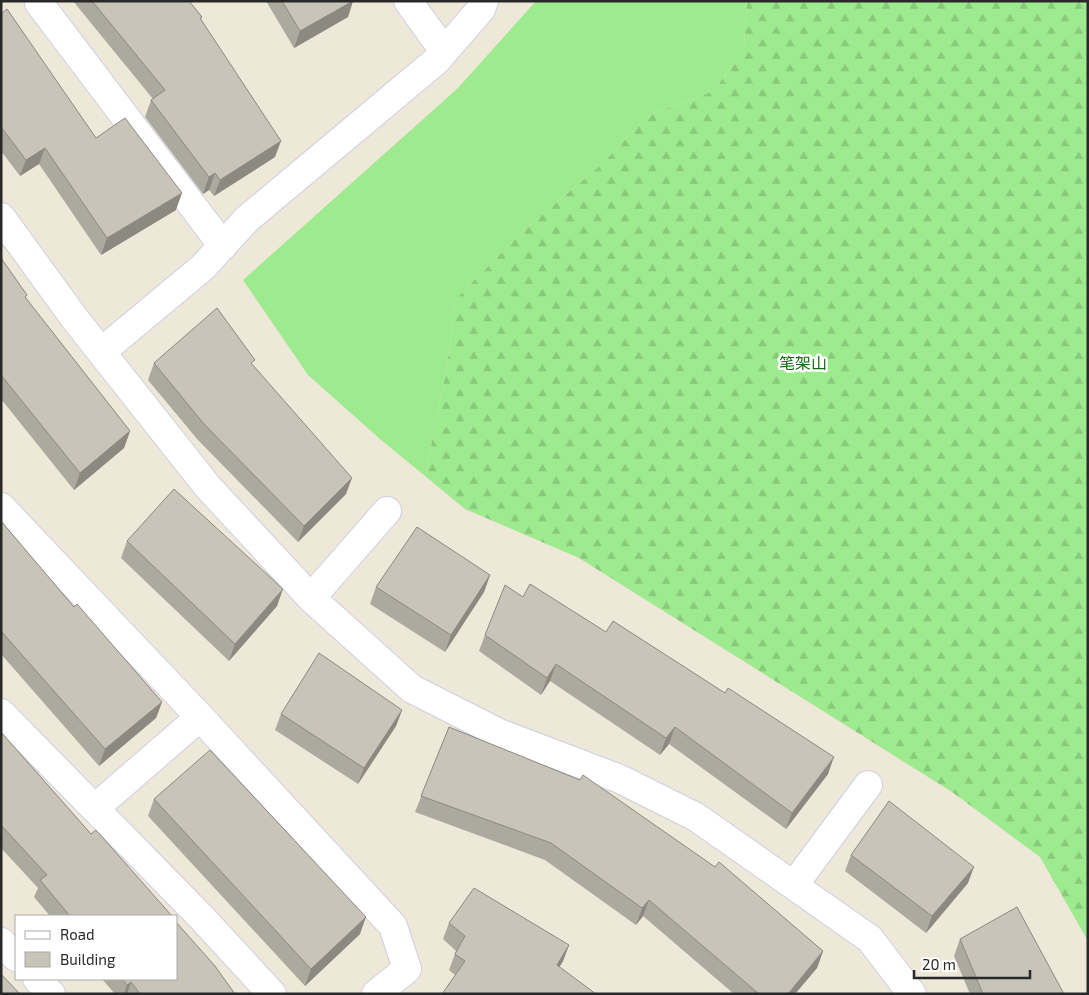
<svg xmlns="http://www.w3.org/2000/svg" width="1089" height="995" font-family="'Exo 2','Noto Sans SC',sans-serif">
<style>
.grass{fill:#9eea8e}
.forest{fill:url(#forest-firs)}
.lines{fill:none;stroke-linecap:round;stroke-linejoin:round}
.minor-casing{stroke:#cecee4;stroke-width:30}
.minor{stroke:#fff;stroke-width:28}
.wall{fill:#aca99e}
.shaded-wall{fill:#8c8981}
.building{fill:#c8c4b8;stroke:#8c8981}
.labels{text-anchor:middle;stroke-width:5;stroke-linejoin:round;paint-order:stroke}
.park-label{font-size:16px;fill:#156d11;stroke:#fff}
</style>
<defs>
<pattern id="forest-firs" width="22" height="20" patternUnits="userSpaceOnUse" patternTransform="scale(1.25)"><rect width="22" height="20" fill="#9eea8e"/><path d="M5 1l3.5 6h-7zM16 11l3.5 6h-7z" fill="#88c97a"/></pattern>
</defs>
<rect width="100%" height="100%" fill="#ede8d8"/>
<path class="grass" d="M 536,1 L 747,1 L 744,47 L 714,91 L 649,115 L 602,164 L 523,231 L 455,300 L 447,367 L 425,476 L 380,439 L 308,375 L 243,280 L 458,88 Z"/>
<path class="forest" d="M 747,1 L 1088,1 L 1088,941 L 1040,857 L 952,792 L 579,558 L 465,509 L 425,476 L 447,367 L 455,300 L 523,231 L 602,164 L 649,115 L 714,91 L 744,47 Z"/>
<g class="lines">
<defs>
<path id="minor" d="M 408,1 L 444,51
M 39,3 L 223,246
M 1,217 L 75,319 L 208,487 L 311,598 L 412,689 L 499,733 L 620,779 L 696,817 L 870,939 L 912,994
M 101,352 L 203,267 L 247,219 L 436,61 L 481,9 L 484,1
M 1,507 L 200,717 L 393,926 L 407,969 L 376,994
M 311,598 L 387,511
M 1,713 L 203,919 L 272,994
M 95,808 L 200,717
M 794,885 L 868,785
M 1,942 L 16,957
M 37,979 L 51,994"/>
</defs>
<use href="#minor" class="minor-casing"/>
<use href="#minor" class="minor"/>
</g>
<path class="wall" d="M 73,1 L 189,1 L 202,17 L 201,19 L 275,157 L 214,196 L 209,190 L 203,194 L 145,117 L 151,100 L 153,99 Z
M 266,1 L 353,1 L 348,17 L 294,48 Z
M 1,14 L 96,138 L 176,210 L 101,255 L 39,164 L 20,176 L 1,151 Z
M 1,258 L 26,299 L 130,431 L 124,448 L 74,490 L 1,399 Z
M 154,363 L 253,366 L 346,494 L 298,542 L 198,440 L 148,380 Z
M 1,521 L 74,607 L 162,702 L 156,718 L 99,766 L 1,654 Z
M 127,541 L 277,606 L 229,661 L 121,558 Z
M 490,575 L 484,592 L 445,652 L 370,604 L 376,587 Z
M 523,597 L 828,774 L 786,829 L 669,744 L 660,755 L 550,681 L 541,695 L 479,651 L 485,635 Z
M 402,710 L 396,726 L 358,784 L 275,730 L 281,714 Z
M 449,727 L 823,951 L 817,968 L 795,994 L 734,994 L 643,916 L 636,925 L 545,860 L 415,812 Z
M 1,732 L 91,834 L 172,916 L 50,916 L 34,897 L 38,888 L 1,848 Z
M 154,799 L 360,934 L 305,986 L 148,816 Z
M 851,855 L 968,883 L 926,933 L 845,871 Z
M 449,923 L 569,945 L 563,961 L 559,967 L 455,975 L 449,970 L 456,951 L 443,939 Z
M 960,939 L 1064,994 L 970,994 L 954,956 Z
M 102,979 L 176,979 L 235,994 L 115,994 Z"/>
<path class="shaded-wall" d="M 353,1 L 348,17 L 294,48 L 300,31 Z
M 281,141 L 275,157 L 214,196 L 220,180 Z
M 45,148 L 39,164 L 20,176 L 26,160 Z
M 215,173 L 209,190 L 203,194 L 209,177 Z
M 182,193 L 176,210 L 101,255 L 107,238 Z
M 130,431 L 124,448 L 74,490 L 80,473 Z
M 352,478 L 346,494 L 298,542 L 304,526 Z
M 490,575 L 484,592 L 445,652 L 451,635 Z
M 283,589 L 277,606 L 229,661 L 235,644 Z
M 556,664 L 550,681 L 541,695 L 547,678 Z
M 162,702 L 156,718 L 99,766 L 105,749 Z
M 402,710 L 396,726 L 358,784 L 364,768 Z
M 675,727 L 669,744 L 660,755 L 666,738 Z
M 834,757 L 828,774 L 786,829 L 792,813 Z
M 974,867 L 968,883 L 926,933 L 932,916 Z
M 649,900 L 643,916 L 636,925 L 642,908 Z
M 366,917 L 360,934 L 305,986 L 311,969 Z
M 569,945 L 563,961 L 551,982 L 557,965 Z
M 823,951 L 817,968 L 795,994 L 788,994 Z
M 131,982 L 127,994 L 124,994 L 127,985 Z"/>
<path class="building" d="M 92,1 L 189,1 L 202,17 L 200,18 L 281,141 L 220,180 L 215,173 L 209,177 L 151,100 L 165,90 Z
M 282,1 L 353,1 L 300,31 Z
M 7,9 L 96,138 L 125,118 L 182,193 L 107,238 L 45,148 L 26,160 L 1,127 L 1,14 Z
M 1,258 L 27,295 L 25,297 L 130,431 L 80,473 L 1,375 Z
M 217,308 L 255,360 L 251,363 L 352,478 L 304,526 L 204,424 L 154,363 Z
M 174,489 L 283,589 L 235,644 L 127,541 Z
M 1,521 L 74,607 L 77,604 L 162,702 L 105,749 L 1,631 Z
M 417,527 L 490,575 L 451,635 L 376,587 Z
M 530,584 L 606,632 L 613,621 L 725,693 L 728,688 L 834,757 L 792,813 L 675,727 L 666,738 L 556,664 L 547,678 L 485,635 L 505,585 L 523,597 Z
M 319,653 L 402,710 L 364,768 L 281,714 Z
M 449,727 L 580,780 L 583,775 L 715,867 L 719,862 L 823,951 L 788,994 L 759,994 L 649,900 L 642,908 L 551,843 L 421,796 Z
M 1,732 L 91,834 L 96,830 L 172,916 L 70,916 L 40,880 L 47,875 L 1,825 Z
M 210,750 L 366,917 L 311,969 L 154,799 Z
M 889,801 L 974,867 L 932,916 L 851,855 Z
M 474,888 L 569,945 L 557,965 L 596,994 L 442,994 L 465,961 L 455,954 L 465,936 L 449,923 Z
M 1017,907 L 1064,994 L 983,994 L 960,939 Z
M 176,922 L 215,966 L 235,994 L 140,994 L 131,982 L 127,985 L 122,979 L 176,979 Z
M 1,974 L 20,994 L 1,994 Z"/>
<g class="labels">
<g class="park-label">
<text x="803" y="369">笔架山</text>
</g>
</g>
<rect width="1089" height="995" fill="none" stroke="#292929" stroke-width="5"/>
<rect x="15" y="915" width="162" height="65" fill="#ffffff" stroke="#a9a9a9"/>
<rect x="25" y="931" width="25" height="8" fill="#ffffff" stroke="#a9a9a9"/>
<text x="60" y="940" font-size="15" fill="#292929">Road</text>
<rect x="25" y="952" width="25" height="15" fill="#c8c4b8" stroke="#a9a9a9"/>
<text x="60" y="965" font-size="15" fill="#292929">Building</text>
<path d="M914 970v8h116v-8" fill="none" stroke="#292929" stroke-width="2.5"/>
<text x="922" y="970" font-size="15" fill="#292929" stroke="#ffffff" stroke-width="4" paint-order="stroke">20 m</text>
</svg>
